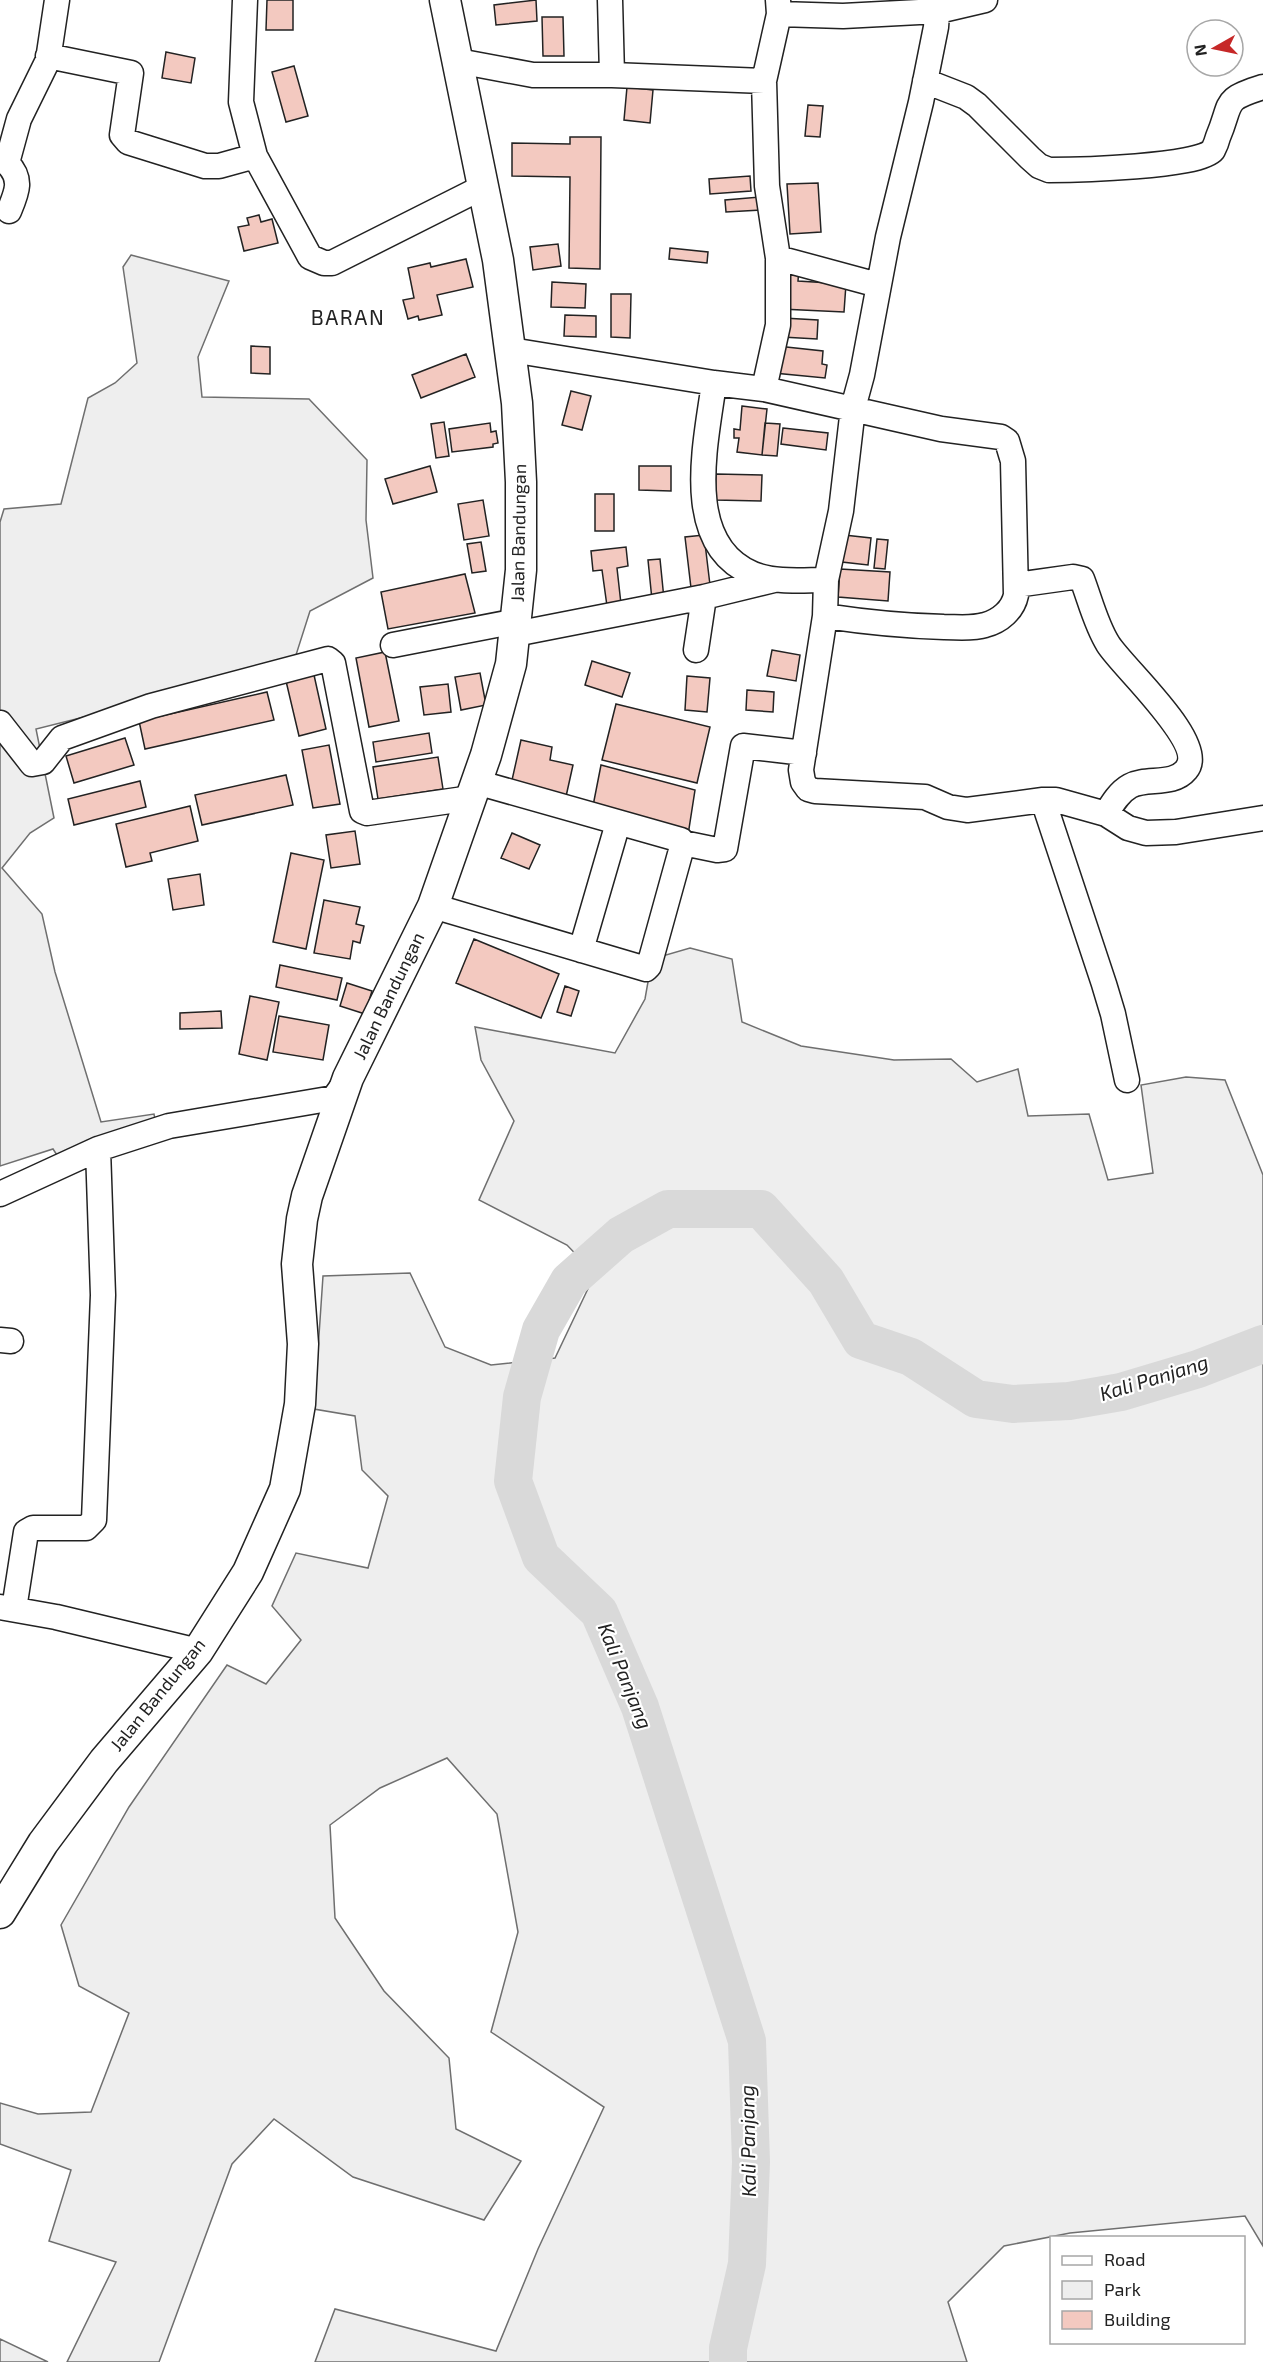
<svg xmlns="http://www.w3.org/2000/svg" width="1263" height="2362" font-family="'Exo 2',sans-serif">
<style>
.green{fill:#eee;stroke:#6f6f6f;stroke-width:1.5}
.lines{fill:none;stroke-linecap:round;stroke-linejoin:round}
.river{stroke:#d9d9d9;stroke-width:38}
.building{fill:#f3c9c0;stroke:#222;stroke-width:1.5}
.minor-casing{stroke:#222;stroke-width:27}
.major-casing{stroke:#222;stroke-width:33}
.minor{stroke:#fff;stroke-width:24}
.major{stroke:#fff;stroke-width:30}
.labels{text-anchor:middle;stroke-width:4.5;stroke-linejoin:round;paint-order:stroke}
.street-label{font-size:18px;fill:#222;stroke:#fff}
.water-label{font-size:20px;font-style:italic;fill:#222;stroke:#fff}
.quarter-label{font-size:21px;letter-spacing:1.5px;fill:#222;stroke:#fff}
</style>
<rect width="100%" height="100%" fill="#fff"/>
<path class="green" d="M 131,255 L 229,281 L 198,357 L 202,397 L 309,399 L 367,460 L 366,520 L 373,578 L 310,611 L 296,655 L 160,698 L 36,729 L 54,818 L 30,833 L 2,868 L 42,914 L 55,972 L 101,1122 L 154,1114 L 159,1139 L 68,1172 L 53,1149 L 0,1166 L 0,522 L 4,509 L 61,504 L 88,398 L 115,383 L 137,363 L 123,267 Z
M 690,948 L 732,959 L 742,1022 L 801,1046 L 894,1060 L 951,1059 L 977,1082 L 1018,1069 L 1028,1116 L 1089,1114 L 1108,1180 L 1153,1173 L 1141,1085 L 1186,1077 L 1225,1080 L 1263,1175 L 1263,2246 L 1245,2216 L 1070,2233 L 1004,2246 L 948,2302 L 967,2362 L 315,2362 L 335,2309 L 496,2351 L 538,2249 L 604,2107 L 491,2032 L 518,1932 L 497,1814 L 447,1758 L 380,1788 L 330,1825 L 335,1918 L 384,1991 L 449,2058 L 456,2129 L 521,2161 L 484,2220 L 353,2177 L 274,2119 L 232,2164 L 159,2362 L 67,2362 L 116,2262 L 49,2241 L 71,2170 L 0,2144 L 0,2103 L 38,2114 L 91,2112 L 129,2013 L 79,1986 L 61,1925 L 129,1807 L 227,1665 L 266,1684 L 301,1640 L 272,1606 L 296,1553 L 368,1568 L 388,1496 L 362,1470 L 355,1416 L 314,1409 L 323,1276 L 410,1273 L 445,1347 L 491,1365 L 555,1358 L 595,1274 L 567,1245 L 479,1200 L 514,1121 L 481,1060 L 475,1027 L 615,1053 L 645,999 L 652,959 Z
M 0,2339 L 48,2362 L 0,2362 Z"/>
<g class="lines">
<path class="river" d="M 728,2362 L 728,2348 L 747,2264 L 751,2162 L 747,2041 L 640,1707 L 599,1612 L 541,1557 L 513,1481 L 522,1397 L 541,1330 L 569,1281 L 621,1235 L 668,1209 L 761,1209 L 826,1281 L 861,1340 L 911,1357 L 976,1399 L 1013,1404 L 1069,1401 L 1121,1392 L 1198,1369 L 1263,1344"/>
</g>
<path class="building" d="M 267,0 L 293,0 L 293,30 L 266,30 Z
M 536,0 L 537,21 L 496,25 L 494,5 Z
M 542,17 L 563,17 L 564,56 L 543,56 Z
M 166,52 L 195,58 L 191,83 L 162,78 Z
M 294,66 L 308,116 L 286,122 L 272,72 Z
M 627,87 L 653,90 L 650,123 L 624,120 Z
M 808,105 L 823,106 L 820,137 L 805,136 Z
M 570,137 L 601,137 L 600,269 L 569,268 L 570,177 L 512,176 L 512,143 L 570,144 Z
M 750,176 L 751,191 L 710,194 L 709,179 Z
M 818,183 L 821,232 L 790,234 L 787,184 Z
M 760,197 L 761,210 L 726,212 L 725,200 Z
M 259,215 L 261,222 L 272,219 L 278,243 L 244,251 L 238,227 L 249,225 L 247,218 Z
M 558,244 L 561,266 L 533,270 L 530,247 Z
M 670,248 L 708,252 L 707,263 L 669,259 Z
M 466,259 L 473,287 L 437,295 L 442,315 L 419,320 L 418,316 L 408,319 L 403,300 L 414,298 L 408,268 L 430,263 L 431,267 Z
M 783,267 L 799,268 L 798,281 L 846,284 L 844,312 L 781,309 Z
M 552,282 L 586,284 L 585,308 L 551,307 Z
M 611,294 L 631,294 L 630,338 L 611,337 Z
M 565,315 L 596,316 L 596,337 L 564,336 Z
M 783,318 L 818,320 L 817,339 L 782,337 Z
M 251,346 L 270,347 L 270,374 L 251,373 Z
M 777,346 L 823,351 L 822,364 L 827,365 L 825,378 L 774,373 Z
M 466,354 L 475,377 L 421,398 L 412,375 Z
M 571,391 L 591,396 L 582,430 L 562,425 Z
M 742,406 L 767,409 L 762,455 L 737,452 L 739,438 L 734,438 L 734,429 L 740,430 Z
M 444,422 L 449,456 L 436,458 L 431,424 Z
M 490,423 L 491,432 L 496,431 L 498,443 L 493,444 L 493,447 L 452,452 L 449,429 Z
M 765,423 L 780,424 L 777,456 L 762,455 Z
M 783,428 L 828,433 L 826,450 L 781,444 Z
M 430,466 L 437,492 L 393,504 L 385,479 Z
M 639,466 L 671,466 L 671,491 L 639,490 Z
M 716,474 L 762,475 L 761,501 L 715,500 Z
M 595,494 L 614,494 L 614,531 L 595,531 Z
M 483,500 L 489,536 L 464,540 L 458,504 Z
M 704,535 L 710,585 L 691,588 L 685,537 Z
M 844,535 L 871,538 L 868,565 L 842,562 Z
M 877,539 L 888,540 L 885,569 L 874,568 Z
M 481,542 L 486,571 L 472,573 L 467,544 Z
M 626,547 L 628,566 L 617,568 L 621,604 L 607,606 L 602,570 L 593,571 L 591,551 Z
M 660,559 L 664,599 L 652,600 L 648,560 Z
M 840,569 L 890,572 L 888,601 L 838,597 Z
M 465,574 L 475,613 L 388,629 L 381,592 Z
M 772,650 L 800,655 L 796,681 L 767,676 Z
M 385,652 L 399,721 L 369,727 L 356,658 Z
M 592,661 L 630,673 L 622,697 L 585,685 Z
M 480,673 L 486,705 L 461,710 L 455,677 Z
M 314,675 L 326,729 L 299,736 L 286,681 Z
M 687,676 L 710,678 L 707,712 L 685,710 Z
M 448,684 L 451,712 L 424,715 L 420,687 Z
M 747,690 L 774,692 L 773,712 L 746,710 Z
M 267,692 L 274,720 L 145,749 L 139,721 Z
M 616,704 L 710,727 L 697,783 L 602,760 Z
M 429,733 L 432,753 L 376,762 L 373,742 Z
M 125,738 L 134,765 L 74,783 L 66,756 Z
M 521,740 L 552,747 L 550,760 L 573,765 L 565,801 L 510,789 Z
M 329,745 L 340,804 L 313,808 L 302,750 Z
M 438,757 L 443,789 L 378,799 L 373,767 Z
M 601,765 L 695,790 L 688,835 L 592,811 Z
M 286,775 L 293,805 L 202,825 L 195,795 Z
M 140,781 L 146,807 L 74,825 L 68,799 Z
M 190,806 L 198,841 L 150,853 L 152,861 L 126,867 L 116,824 Z
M 355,831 L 360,864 L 331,868 L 326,835 Z
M 512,833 L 540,845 L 529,869 L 501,858 Z
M 291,853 L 324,860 L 306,949 L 273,942 Z
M 200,874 L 204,905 L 173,910 L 168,879 Z
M 324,900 L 360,907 L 356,924 L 364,926 L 360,943 L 353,941 L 350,959 L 314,953 Z
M 474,939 L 559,974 L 541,1018 L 456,983 Z
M 280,965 L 342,978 L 337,1000 L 276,987 Z
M 347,983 L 372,991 L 365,1014 L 340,1006 Z
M 565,986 L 579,991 L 571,1016 L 557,1012 Z
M 250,996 L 279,1002 L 267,1060 L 239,1054 Z
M 221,1011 L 222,1028 L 180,1029 L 180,1013 Z
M 279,1016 L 329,1025 L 323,1060 L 273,1052 Z"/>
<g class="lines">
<defs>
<path id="minor" d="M 245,0 L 241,102 L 255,156 L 310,257 L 324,263 L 332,263 L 483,187
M 610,0 L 612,75 L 764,81
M 778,0 L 779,14 L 843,16 L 938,11 L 985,0
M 938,0 L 936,27 L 921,102 L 888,237 L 862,375 L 853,408 L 841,511 L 826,580 L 825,616 L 801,770 L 803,782 L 808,789 L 815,791 L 925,797 L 948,807 L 967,810 L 1043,800 L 1056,800 L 1106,814 L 1128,828 L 1146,833 L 1176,832 L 1263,818
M 48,56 L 131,73 L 122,135 L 128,142 L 205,166 L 219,166 L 255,156
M 458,61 L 533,75 L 612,75
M 925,81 L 966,97 L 977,105 L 1030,158 L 1039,166 L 1049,170 C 1075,170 1200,167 1213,150 C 1215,146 1217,141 1218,137 C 1233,102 1221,100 1263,87
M 0,161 L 7,163 L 19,119 L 48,60 L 57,0
M 7,163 C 23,179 17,192 9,211
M 778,258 L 878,285
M 511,350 L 714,383 L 764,389 L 941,429 L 1001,437 L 1007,441 L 1013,461 L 1016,595 C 1013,610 1000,621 985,625 C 972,629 957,627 944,627 C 903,626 865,622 825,616
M 714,383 C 706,443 681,544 753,574 C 776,583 802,580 826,580
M 764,389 L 778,325 L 778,258 L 767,186 L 764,81 L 779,14
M 1016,585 L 1073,577 L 1082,579 C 1090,600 1096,625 1108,644 C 1122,667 1209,744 1186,770 C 1173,786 1146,777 1130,786 C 1119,792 1112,804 1106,814
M 515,634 L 704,597 L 774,580
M 393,645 L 517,621
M 696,650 L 704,597
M 0,723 L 32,764 L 43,762 L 62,738 L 151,706 L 328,659 L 333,663 L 362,811 L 367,813 L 471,798
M 1043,800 L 1104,984 L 1113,1014 L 1127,1080
M 683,843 L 717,850 L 725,849 L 743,746 L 804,753
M 433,906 L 646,969 L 649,966 L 683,843 L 681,840 L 476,782
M 581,950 L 618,823
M 0,1194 L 98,1149 L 169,1126 L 334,1098 L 347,1080
M 0,1340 L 11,1341
M 0,1607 L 56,1617 L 198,1651
M 14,1609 L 26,1532 L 33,1528 L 86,1528 L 94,1520 L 103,1295 L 98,1149"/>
<path id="major" d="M 0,1913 L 43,1843 L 104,1761 L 198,1651 L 248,1572 L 285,1489 L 300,1404 L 303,1344 L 297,1264 L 302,1219 L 307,1196 L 348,1078 L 433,906 L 486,755 L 511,664 L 521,570 L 521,482 L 517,403 L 498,260 L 445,0"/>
</defs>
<use href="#minor" class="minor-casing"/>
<use href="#major" class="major-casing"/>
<use href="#minor" class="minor"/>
<use href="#major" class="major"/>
</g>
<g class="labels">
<g class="street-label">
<text transform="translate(519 533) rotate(-89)" y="6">Jalan Bandungan</text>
<text transform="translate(389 996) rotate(-64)" y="6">Jalan Bandungan</text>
<text transform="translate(158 1695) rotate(-51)" y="6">Jalan Bandungan</text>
</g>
<g class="water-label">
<text transform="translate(1154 1378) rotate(-17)" y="7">Kali Panjang</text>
<text transform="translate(625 1676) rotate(68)" y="7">Kali Panjang</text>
<text transform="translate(748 2141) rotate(-91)" y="7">Kali Panjang</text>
</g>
<g class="quarter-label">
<text x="348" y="325">BARAN</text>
</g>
</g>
<rect x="1050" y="2236" width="195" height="108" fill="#ffffff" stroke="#a7a7a7" stroke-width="1.5"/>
<rect x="1062" y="2256" width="30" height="9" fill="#ffffff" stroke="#a7a7a7" stroke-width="1.5"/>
<text x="1104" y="2266" font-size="18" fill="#222222">Road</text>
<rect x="1062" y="2281" width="30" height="18" fill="#eeeeee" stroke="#a7a7a7" stroke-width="1.5"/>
<text x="1104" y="2296" font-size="18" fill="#222222">Park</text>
<rect x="1062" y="2311" width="30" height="18" fill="#f3c9c0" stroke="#a7a7a7" stroke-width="1.5"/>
<text x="1104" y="2326" font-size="18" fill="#222222">Building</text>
<g transform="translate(1215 48) rotate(261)"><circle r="28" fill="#ffffff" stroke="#a7a7a7" stroke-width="1.5"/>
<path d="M0-4.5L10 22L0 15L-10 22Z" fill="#c62828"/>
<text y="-9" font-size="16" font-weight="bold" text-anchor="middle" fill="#222222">N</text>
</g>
</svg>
